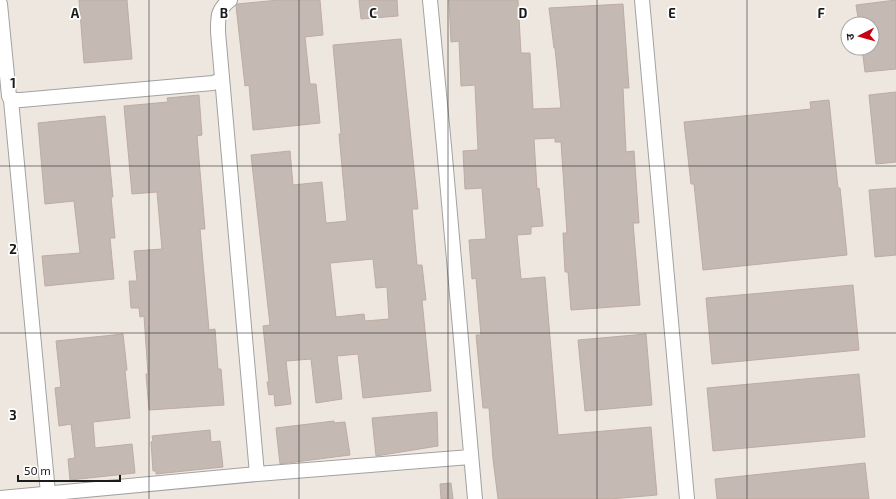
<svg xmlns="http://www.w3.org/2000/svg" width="896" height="499" font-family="'Exo 2','Noto Sans Devanagari',sans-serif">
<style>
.building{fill:#c4b9b3;stroke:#beaca2;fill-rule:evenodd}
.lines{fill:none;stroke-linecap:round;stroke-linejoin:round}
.minor-casing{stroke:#a2a2a2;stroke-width:16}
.minor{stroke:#fff;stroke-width:14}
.grid{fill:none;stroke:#1b1b1b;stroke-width:1;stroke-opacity:0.55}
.grid-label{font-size:13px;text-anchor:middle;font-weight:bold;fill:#1b1b1b;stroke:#fff;stroke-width:3.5;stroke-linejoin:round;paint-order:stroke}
</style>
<rect width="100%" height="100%" fill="#ede7e0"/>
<path class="building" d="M 79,0 L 127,0 L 132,59 L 84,63 Z
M 279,0 L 320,0 L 323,35 L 305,37 L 310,84 L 316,84 L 320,123 L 253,130 L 249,85 L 245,86 L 236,6 L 237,4 Z
M 359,0 L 397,0 L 398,16 L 361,19 Z
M 449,0 L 518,0 L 521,53 L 530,53 L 533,109 L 561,108 L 555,48 L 554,48 L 549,8 L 623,4 L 629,88 L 623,88 L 626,152 L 634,151 L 639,223 L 633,223 L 640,305 L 571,310 L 568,272 L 565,272 L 563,233 L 567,233 L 561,142 L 555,142 L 555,138 L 534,139 L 537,189 L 539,188 L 543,226 L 531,227 L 531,234 L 517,235 L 521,279 L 545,277 L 558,435 L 651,427 L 657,495 L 610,499 L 498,499 L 493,459 L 489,408 L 483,408 L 476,335 L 481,335 L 476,278 L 472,279 L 469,240 L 486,239 L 482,188 L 465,189 L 463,151 L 478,150 L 475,85 L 461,86 L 459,41 L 451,42 Z
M 896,0 L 896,69 L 865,72 L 862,48 L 872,48 L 872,24 L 859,24 L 856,5 Z
M 401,39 L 418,209 L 412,209 L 417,265 L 422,265 L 426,300 L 422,300 L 431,391 L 363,398 L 358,354 L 337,356 L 342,399 L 316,403 L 311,359 L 286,361 L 291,404 L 275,406 L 274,394 L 269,395 L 267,382 L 269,382 L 263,326 L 270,325 L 251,155 L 290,151 L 293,185 L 322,182 L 326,223 L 347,221 L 339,134 L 341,134 L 333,45 ZM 373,259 L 376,288 L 387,287 L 389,319 L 365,321 L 364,314 L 336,317 L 330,263 Z
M 896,92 L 896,162 L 876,164 L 869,95 Z
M 199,95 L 202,135 L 197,136 L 205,229 L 200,229 L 209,330 L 215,329 L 218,369 L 221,369 L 224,405 L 149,410 L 146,374 L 148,374 L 144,316 L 140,317 L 139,308 L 131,308 L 129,281 L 137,281 L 134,251 L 162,249 L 157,192 L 132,194 L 124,106 L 168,102 L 167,98 Z
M 829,100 L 838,188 L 840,188 L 847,255 L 703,270 L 694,184 L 691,184 L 684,122 L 811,109 L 810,102 Z
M 105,116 L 113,197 L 111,197 L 115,238 L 110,238 L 114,279 L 45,286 L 42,256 L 80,253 L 74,201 L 45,204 L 38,123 Z
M 896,188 L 896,255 L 875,257 L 869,190 Z
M 853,285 L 859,350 L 712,364 L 706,298 Z
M 123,334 L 127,370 L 125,371 L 130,418 L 93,422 L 95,448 L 132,444 L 135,473 L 70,480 L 68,459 L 75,458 L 71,424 L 59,426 L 55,388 L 61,387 L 56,341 Z
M 646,334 L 652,405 L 585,411 L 578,340 Z
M 859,374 L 865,437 L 713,451 L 707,388 Z
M 437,412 L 438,446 L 376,456 L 372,418 Z
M 334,421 L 334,423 L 345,422 L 350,455 L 280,464 L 276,428 Z
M 210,430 L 211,442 L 220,441 L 223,467 L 156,474 L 156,471 L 153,471 L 151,442 L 153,441 L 152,436 Z
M 865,463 L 869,499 L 717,499 L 715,479 Z
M 451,483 L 453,499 L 441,499 L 440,484 Z"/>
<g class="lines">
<defs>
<path id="minor" d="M 230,0 C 217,10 218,17 218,32 L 257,474
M 430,0 L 444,146 L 475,499
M 642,0 L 687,499
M 0,4 L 9,96 L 11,100 L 48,493
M 11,100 L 21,100 L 213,83 L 221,80
M 0,498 L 257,474 L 470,457"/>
</defs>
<use href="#minor" class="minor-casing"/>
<use href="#minor" class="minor"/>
</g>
<path class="grid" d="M 149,0 L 149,499M 299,0 L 299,499M 448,0 L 448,499M 597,0 L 597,499M 747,0 L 747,499M 0,166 L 896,166M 0,333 L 896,333"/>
<g class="grid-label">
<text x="75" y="18">A</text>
<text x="224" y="18">B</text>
<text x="373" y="18">C</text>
<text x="523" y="18">D</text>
<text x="672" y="18">E</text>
<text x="821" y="18">F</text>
<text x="13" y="88">1</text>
<text x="13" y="254">2</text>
<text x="13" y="420">3</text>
</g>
<g transform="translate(860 36) rotate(264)"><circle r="19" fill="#ffffff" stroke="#a4a4a4"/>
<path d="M0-3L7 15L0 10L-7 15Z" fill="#c60011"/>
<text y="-6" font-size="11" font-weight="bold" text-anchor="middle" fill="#1b1b1b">उ</text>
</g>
<path d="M18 475v6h102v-6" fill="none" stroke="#1b1b1b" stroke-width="2"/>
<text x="24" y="475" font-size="12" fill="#1b1b1b" stroke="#ffffff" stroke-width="3" paint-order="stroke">50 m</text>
</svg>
